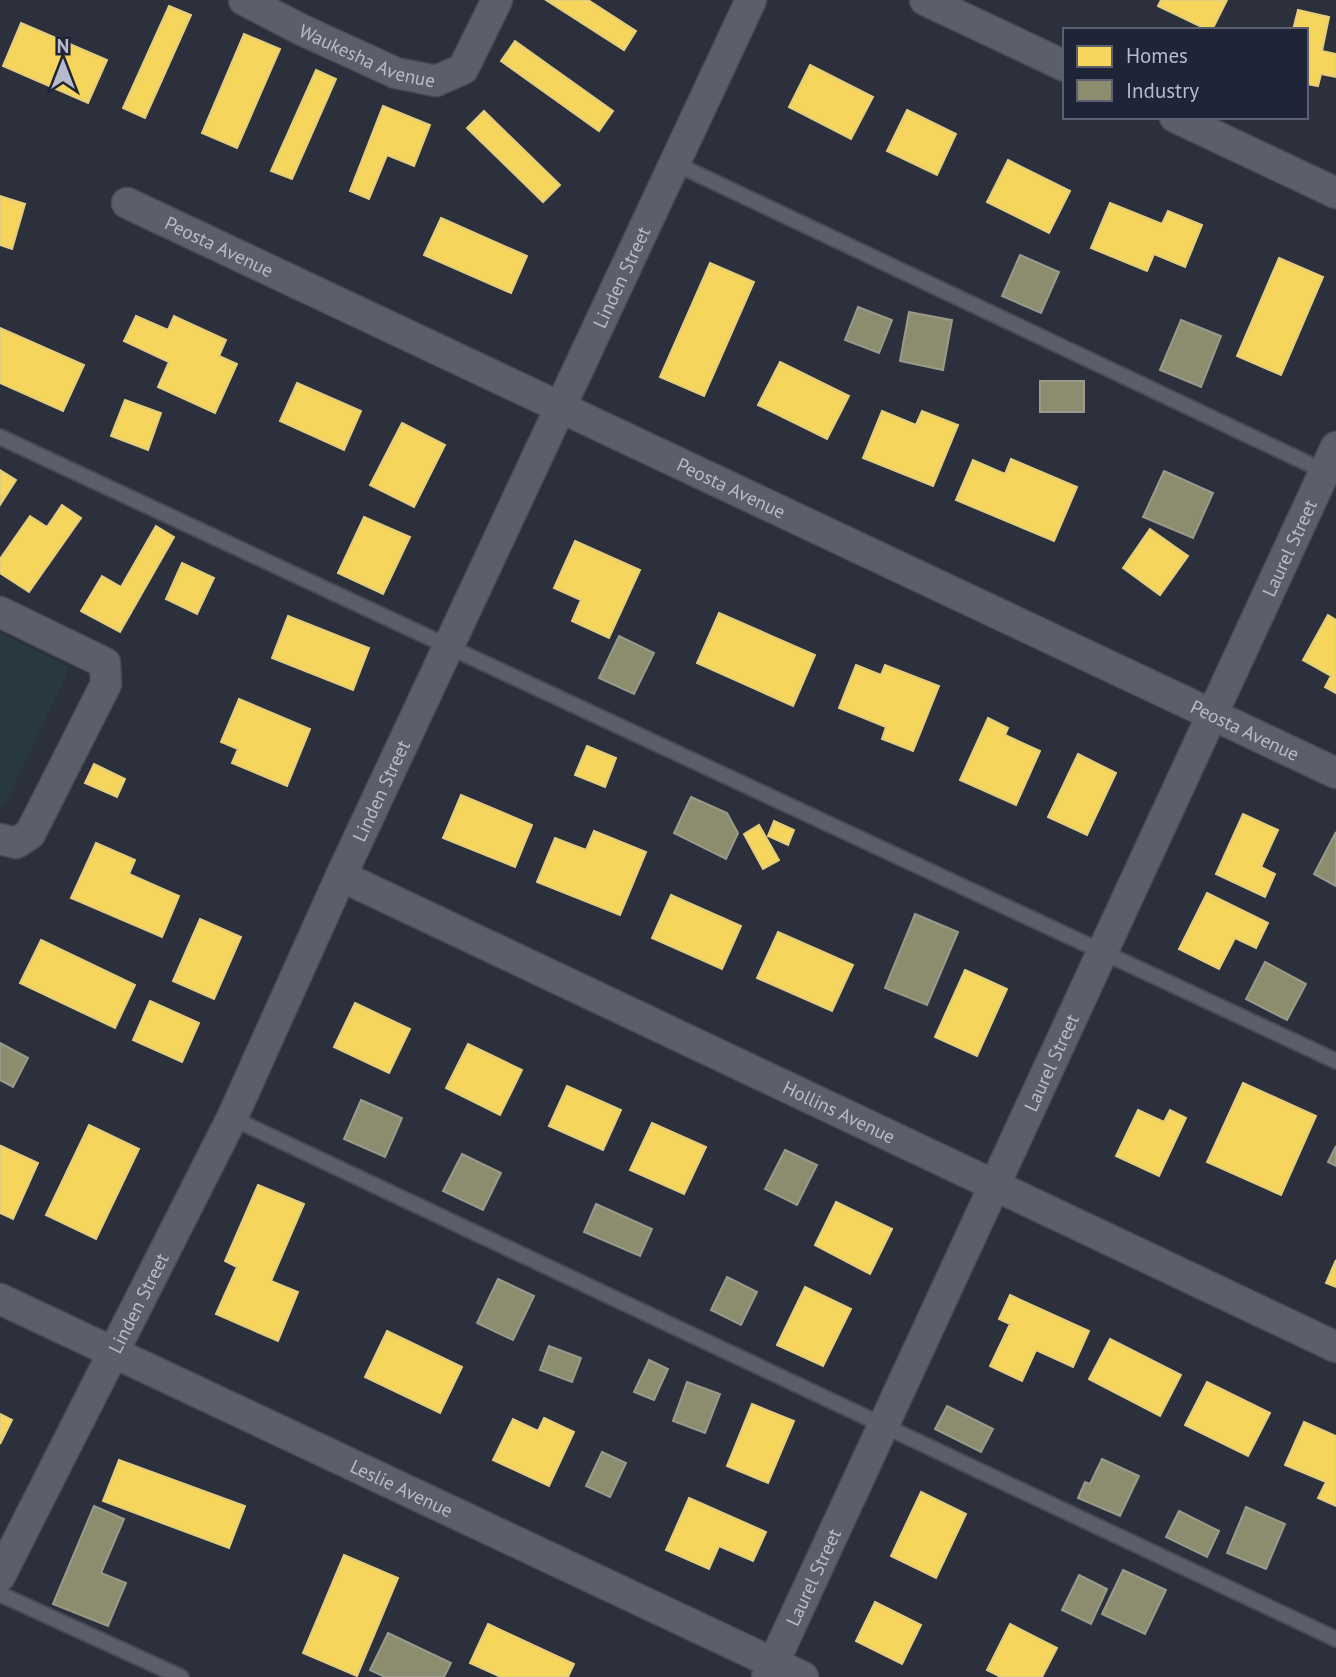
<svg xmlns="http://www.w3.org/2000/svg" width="1336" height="1677" font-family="'PT Sans',sans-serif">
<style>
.green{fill:#283942}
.homes{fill:#f6d55c;stroke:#e3cd7e;stroke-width:2}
.industry{fill:#8c8c6e;stroke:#999a8a;stroke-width:2}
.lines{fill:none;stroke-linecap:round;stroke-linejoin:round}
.service-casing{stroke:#484b55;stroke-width:18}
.minor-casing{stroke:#484b55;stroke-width:33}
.service{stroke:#5c5f69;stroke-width:14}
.minor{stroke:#5c5f69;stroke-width:30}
.labels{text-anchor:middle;stroke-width:7;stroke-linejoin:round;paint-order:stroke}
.street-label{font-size:19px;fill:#b7bbcc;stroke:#1f2437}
</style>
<rect width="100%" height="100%" fill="#2b303c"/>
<path class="green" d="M 0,633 L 67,666 L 67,673 L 5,805 L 0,807 Z"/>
<path class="homes" d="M 546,0 L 588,0 L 636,31 L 624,50 Z
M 1161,0 L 1227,0 L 1212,30 L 1208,30 L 1158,6 Z
M 169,6 L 191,15 L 145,118 L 123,108 Z
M 1298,10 L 1329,17 L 1322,51 L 1336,54 L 1336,77 L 1321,74 L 1318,86 L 1306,84 L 1306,30 L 1293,30 Z
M 21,23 L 107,60 L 88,103 L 3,66 Z
M 244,34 L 280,49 L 237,148 L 202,133 Z
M 515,41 L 613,111 L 599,131 L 501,61 Z
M 810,65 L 873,97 L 851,139 L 789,107 Z
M 316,70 L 336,79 L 292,179 L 271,171 Z
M 383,106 L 430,125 L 414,166 L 387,155 L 369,199 L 350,191 Z
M 907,110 L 956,134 L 937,175 L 887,151 Z
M 484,111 L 560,185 L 543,202 L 467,128 Z
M 1008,160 L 1070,191 L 1049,233 L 987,202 Z
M 0,196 L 25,204 L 12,249 L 0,245 Z
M 1110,203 L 1162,224 L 1168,211 L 1202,225 L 1185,267 L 1154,254 L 1147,271 L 1091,248 Z
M 441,218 L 527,256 L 511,293 L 424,255 Z
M 1279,258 L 1323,277 L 1281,375 L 1237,356 Z
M 710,263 L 754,282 L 704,396 L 660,377 Z
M 136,316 L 168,330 L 174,316 L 226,340 L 219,356 L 237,364 L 215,413 L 158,387 L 169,362 L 124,341 Z
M 0,328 L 84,365 L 63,411 L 0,383 Z
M 780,362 L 849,396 L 827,439 L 758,405 Z
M 297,383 L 361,411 L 344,450 L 280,421 Z
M 125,400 L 161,413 L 148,450 L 111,436 Z
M 882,411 L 916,425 L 922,411 L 958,425 L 933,486 L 863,458 Z
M 402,423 L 445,445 L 414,507 L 370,485 Z
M 1011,459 L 1077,487 L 1054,541 L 956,500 L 973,460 L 1005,474 Z
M 0,470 L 16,480 L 0,505 Z
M 62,505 L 81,518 L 29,592 L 0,573 L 0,559 L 30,516 L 47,527 Z
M 364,517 L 410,537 L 383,594 L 338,573 Z
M 156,526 L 174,537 L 120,632 L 81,611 L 102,576 L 121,587 Z
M 1150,529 L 1188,556 L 1160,595 L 1123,568 Z
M 575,541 L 640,570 L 609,638 L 572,621 L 581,600 L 554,588 Z
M 182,563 L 214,578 L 197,614 L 166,599 Z
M 719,613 L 815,655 L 793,706 L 697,663 Z
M 1328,615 L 1336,620 L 1336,693 L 1325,687 L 1331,676 L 1303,660 Z
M 288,616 L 369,648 L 353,690 L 272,658 Z
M 856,665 L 881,675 L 885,665 L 939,686 L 913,751 L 882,739 L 886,727 L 839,708 Z
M 239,699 L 310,729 L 287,786 L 232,763 L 238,749 L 221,742 Z
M 988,718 L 1008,728 L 1005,735 L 1040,751 L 1016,805 L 960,780 Z
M 587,746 L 616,758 L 605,787 L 575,775 Z
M 1078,754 L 1116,773 L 1087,835 L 1048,817 Z
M 94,764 L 125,779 L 117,797 L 85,783 Z
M 461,795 L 532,825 L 515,867 L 443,838 Z
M 1243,814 L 1278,830 L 1261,867 L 1275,874 L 1265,897 L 1216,874 Z
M 774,821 L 794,830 L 788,845 L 768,836 Z
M 759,825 L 779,860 L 763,869 L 744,834 Z
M 594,831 L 646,852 L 620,915 L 537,882 L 555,838 L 586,850 Z
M 96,843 L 135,860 L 129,874 L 179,896 L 162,937 L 71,898 Z
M 1207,893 L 1268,923 L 1256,948 L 1235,938 L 1219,969 L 1179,949 Z
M 671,895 L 741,926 L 722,969 L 652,938 Z
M 200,919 L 241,937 L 214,999 L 173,981 Z
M 778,932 L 853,965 L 832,1011 L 757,978 Z
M 41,940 L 135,985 L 115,1028 L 20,983 Z
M 965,970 L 1007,989 L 977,1056 L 935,1037 Z
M 150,1001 L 199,1023 L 182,1062 L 133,1040 Z
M 355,1003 L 410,1029 L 389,1073 L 334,1047 Z
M 468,1044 L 522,1070 L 500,1115 L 446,1088 Z
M 1243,1083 L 1316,1116 L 1281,1195 L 1207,1162 Z
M 567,1086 L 621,1110 L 603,1150 L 549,1126 Z
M 1138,1110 L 1164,1122 L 1170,1110 L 1186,1118 L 1159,1176 L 1116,1156 Z
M 652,1123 L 706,1147 L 684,1194 L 630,1170 Z
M 89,1125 L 139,1149 L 96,1239 L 46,1215 Z
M 1,1146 L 38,1163 L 13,1219 L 0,1213 Z
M 258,1185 L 304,1204 L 271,1281 L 298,1292 L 278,1341 L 216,1314 L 237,1267 L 225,1261 Z
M 836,1202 L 892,1229 L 870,1274 L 815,1245 Z
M 1336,1260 L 1336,1287 L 1326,1283 Z
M 805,1287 L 851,1309 L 823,1366 L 777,1345 Z
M 1010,1295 L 1089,1331 L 1073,1367 L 1036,1350 L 1022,1381 L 990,1366 L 1010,1324 L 999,1319 Z
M 387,1331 L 462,1367 L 440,1413 L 365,1377 Z
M 1110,1339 L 1181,1375 L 1160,1416 L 1089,1379 Z
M 1207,1382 L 1270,1413 L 1248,1456 L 1185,1425 Z
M 752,1404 L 794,1421 L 768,1483 L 727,1466 Z
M 0,1414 L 12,1420 L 0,1444 Z
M 544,1418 L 574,1432 L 549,1486 L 493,1460 L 513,1419 L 538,1431 Z
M 1304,1422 L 1336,1436 L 1336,1506 L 1318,1498 L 1326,1482 L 1285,1465 Z
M 119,1460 L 245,1506 L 229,1548 L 103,1501 Z
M 921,1492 L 966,1514 L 936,1578 L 891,1556 Z
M 689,1498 L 766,1532 L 753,1561 L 719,1546 L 709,1569 L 666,1550 Z
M 344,1555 L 398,1578 L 357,1676 L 303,1653 Z
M 875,1602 L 921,1625 L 902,1664 L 856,1641 Z
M 488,1624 L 574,1664 L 568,1677 L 501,1677 L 470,1663 Z
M 1010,1624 L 1057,1648 L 1042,1677 L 1001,1677 L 987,1670 Z"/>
<path class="industry" d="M 1020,255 L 1059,272 L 1041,313 L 1002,296 Z
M 858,307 L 892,320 L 879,353 L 845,340 Z
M 909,312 L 952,320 L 943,370 L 900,361 Z
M 1181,320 L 1221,336 L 1201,387 L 1160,370 Z
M 1040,381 L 1084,381 L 1084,412 L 1040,412 Z
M 1164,471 L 1213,493 L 1193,538 L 1143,517 Z
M 619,636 L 654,653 L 634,694 L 599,678 Z
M 691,797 L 727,813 L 738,833 L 726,859 L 674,833 Z
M 1336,832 L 1336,886 L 1314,874 Z
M 915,914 L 958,932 L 927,1005 L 885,988 Z
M 1265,962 L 1306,984 L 1287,1020 L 1246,999 Z
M 0,1043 L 28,1058 L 13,1087 L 0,1080 Z
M 361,1100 L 402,1118 L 385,1157 L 344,1139 Z
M 1336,1146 L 1336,1166 L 1328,1162 Z
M 785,1150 L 817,1165 L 797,1205 L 765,1189 Z
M 462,1154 L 501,1173 L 483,1210 L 443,1191 Z
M 596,1204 L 652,1229 L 640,1256 L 584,1232 Z
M 727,1277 L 757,1292 L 741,1325 L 711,1310 Z
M 498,1279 L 534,1296 L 513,1340 L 477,1323 Z
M 549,1346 L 581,1358 L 572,1382 L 540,1370 Z
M 649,1360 L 668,1369 L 654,1400 L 634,1392 Z
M 687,1382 L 720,1394 L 705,1433 L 673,1421 Z
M 947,1406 L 993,1429 L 981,1452 L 935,1429 Z
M 602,1452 L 626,1463 L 610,1497 L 586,1486 Z
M 1102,1459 L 1139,1476 L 1120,1516 L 1078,1498 L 1085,1482 L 1090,1484 Z
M 94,1506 L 124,1519 L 101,1573 L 126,1583 L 108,1626 L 53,1604 Z
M 1246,1507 L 1285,1524 L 1266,1569 L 1227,1553 Z
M 1179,1511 L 1219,1531 L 1207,1557 L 1166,1537 Z
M 1123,1570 L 1166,1590 L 1145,1634 L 1102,1614 Z
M 1079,1575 L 1107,1589 L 1091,1624 L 1062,1610 Z
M 388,1633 L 451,1663 L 444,1677 L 385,1677 L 370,1670 Z"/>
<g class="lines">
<defs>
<path id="service" d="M 674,163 L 1328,473
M 0,437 L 1336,1061
M 232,1118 L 1336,1639
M 0,1594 L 181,1677"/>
<g id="minor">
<path id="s1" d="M 244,0 L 302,30 L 396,73 L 436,81 L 463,69 L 497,0"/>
<path d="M 925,0 L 1065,66"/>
<path d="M 1175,117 L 1336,193"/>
<path id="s2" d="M 127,203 L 1336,773"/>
<path d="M 0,612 L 105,663 L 106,684 L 30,834 L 16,843 L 0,839"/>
<path id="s3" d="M 341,876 L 1336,1347"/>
<path id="s4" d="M 0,1299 L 803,1677"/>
<path id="s5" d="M 0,1576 L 232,1118 L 341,876 L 751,0"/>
<path id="s6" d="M 767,1677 L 1336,447"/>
</g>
</defs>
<use href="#service" class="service-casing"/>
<use href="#minor" class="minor-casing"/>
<use href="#service" class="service"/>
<use href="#minor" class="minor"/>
</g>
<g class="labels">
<g class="street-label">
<text dy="7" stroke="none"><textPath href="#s1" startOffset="136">Waukesha Avenue</textPath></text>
<text dy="7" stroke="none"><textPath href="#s2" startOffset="102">Peosta Avenue</textPath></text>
<text dy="7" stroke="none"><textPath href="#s5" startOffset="1440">Linden Street</textPath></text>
<text dy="7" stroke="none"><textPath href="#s2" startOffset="668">Peosta Avenue</textPath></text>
<text dy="7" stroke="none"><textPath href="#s6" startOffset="1244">Laurel Street</textPath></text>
<text dy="7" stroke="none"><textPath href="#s2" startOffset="1236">Peosta Avenue</textPath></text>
<text dy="7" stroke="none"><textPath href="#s5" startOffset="873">Linden Street</textPath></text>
<text dy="7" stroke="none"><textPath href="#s6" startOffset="677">Laurel Street</textPath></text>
<text dy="7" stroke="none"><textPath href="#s3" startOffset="551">Hollins Avenue</textPath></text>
<text dy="7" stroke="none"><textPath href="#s5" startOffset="306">Linden Street</textPath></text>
<text dy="7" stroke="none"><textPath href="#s4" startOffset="444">Leslie Avenue</textPath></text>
<text dy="7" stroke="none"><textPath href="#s6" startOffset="110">Laurel Street</textPath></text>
</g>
</g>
<rect x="1063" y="28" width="245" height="91" fill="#1f2437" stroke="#5c6073" stroke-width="2"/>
<rect x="1077" y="46" width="35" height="21" fill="#f6d55c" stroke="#5c6073" stroke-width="2"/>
<text x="1126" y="63" font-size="21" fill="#b7bbcc">Homes</text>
<rect x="1077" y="80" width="35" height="21" fill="#8c8c6e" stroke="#5c6073" stroke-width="2"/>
<text x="1126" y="98" font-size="21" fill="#b7bbcc">Industry</text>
<g transform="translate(63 63)" stroke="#1f2437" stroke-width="5" paint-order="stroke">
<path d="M0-5L12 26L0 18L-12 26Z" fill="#b7bbcc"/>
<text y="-10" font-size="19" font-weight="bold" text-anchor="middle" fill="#b7bbcc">N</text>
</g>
</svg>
